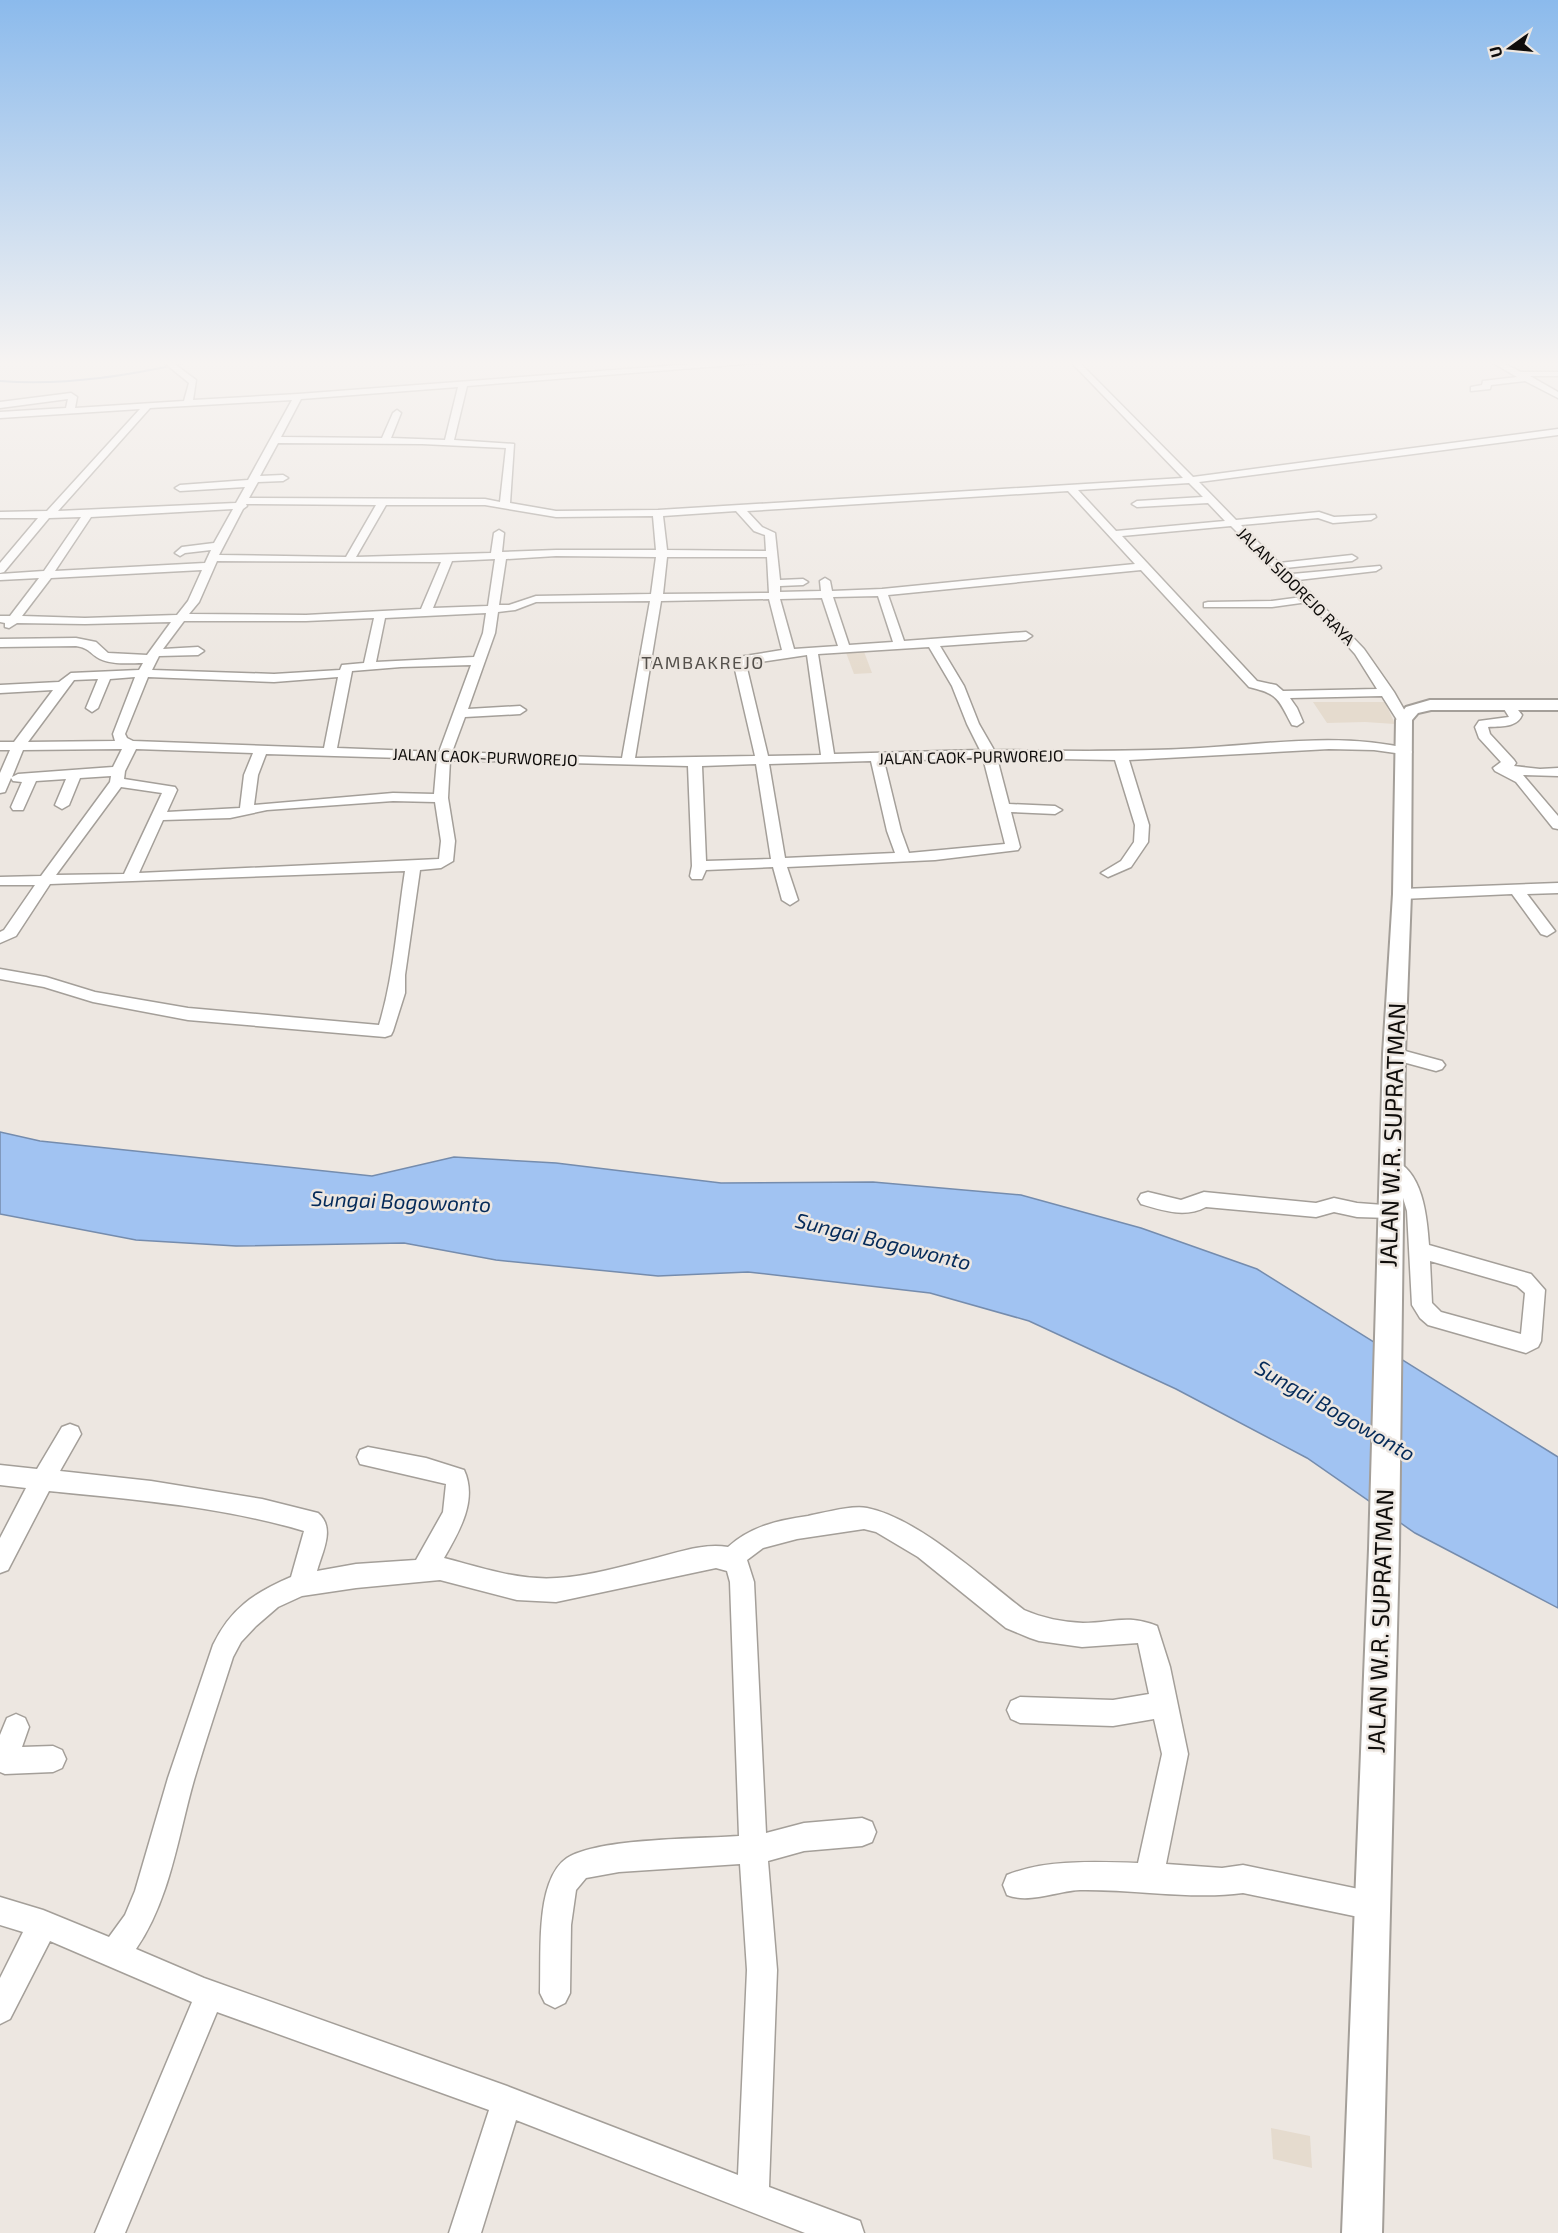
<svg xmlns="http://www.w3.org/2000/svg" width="1558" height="2233" font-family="'Exo 2',sans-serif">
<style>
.built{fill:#e5dbce}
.water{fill:#a1c3f2;stroke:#758cad;stroke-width:1.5}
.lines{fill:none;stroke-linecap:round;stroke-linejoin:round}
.stream{stroke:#758cad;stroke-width:2}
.minor-casing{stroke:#a49f99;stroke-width:3}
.major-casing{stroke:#a49f99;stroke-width:4}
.minor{fill:#fff;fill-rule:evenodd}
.major{fill:#fff;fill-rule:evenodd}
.labels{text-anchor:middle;stroke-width:5;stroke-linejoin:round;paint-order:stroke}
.far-street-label{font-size:16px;fill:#0f0d0b;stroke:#ede7e1}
.far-quarter-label{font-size:18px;letter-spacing:1.5px;fill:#55514c;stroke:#ede7e1}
.water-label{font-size:21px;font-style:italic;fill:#042a59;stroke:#ede7e1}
.near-street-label{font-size:24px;fill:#0f0d0b;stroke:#ede7e1}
</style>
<rect width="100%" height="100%" fill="#ede7e1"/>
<path class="built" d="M 863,649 L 872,673 L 854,674 L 845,650 Z
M 1313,702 L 1385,702 L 1395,724 L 1365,722 L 1327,723 Z
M 1271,2128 L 1310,2136 L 1312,2168 L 1273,2159 Z"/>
<path class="water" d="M 0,1132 L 40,1141 L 372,1176 L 454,1157 L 556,1163 L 721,1183 L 873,1182 L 1021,1195 L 1141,1228 L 1257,1269 L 1558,1457 L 1558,1608 L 1415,1533 L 1307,1458 L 1176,1389 L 1029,1321 L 930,1293 L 748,1272 L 658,1276 L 496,1260 L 404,1243 L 236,1246 L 136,1240 L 0,1214 Z"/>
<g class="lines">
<path class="stream" d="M 0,381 C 68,386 132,375 198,360"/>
<defs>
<path id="minor" d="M 161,360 L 169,360 L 196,380 L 193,400 L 298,394 L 746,360 L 775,360 L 771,362 L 467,386 L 454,440 L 514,444 L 510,503 L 556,511 L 658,510 L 1183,478 L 1069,360 L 1077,360 L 1193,477 L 1558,429 L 1558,435 L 1199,482 L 1236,520 L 1319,512 L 1334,517 L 1375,515 L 1376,517 L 1371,520 L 1333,523 L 1318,518 L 1241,525 L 1279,563 L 1352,555 L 1357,558 L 1352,561 L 1285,568 L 1292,574 L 1380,566 L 1381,568 L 1376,571 L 1298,580 L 1364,649 L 1394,692 L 1410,720 L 1404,724 L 1399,723 L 1382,696 L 1290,698 L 1297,708 L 1303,722 L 1297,726 L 1292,725 C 1278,699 1279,694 1249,687 L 1141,570 L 888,595 L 904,641 L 1026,632 L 1032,636 L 1026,640 L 940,646 L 964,686 L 979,724 L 994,750 C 1063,751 1131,752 1200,748 C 1268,744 1342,732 1410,749 L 1412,752 L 1410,755 L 1374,750 L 1329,749 L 1129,760 L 1149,825 L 1148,842 L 1131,867 L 1108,877 L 1101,873 L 1121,861 L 1134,842 L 1135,825 L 1115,760 L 997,758 L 1009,804 L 1055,806 L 1062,810 L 1055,814 L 1011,812 L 1020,847 L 1018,850 L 935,860 L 787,867 L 798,900 L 790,905 L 782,900 L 773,867 L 706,870 L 702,879 L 692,879 L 690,876 L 692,866 L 688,766 L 450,760 L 448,798 L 455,841 L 453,861 L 441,868 L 420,870 L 405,975 L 405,993 L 393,1031 L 391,1035 L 385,1037 L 188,1020 L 93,1002 L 44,987 L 0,979 L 0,969 L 46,977 L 95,992 L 188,1008 L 379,1025 C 394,976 397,922 405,871 L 50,884 L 16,936 L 0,943 L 0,932 L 4,930 L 35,885 L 0,885 L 0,877 L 41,876 L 110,782 L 111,776 L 80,778 L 69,805 L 62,809 L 55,805 L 66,779 L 36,781 L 23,810 L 13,810 L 11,807 L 22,782 L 13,781 L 11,778 L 5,792 L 0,793 L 0,773 L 10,750 L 0,750 L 0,742 L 14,742 L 53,690 L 0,693 L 0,685 L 59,682 L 71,673 L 139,670 L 143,663 C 130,663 113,665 100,659 C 90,654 90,648 76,646 L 0,647 L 0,639 L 76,638 L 96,642 L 108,653 L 147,655 L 171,622 L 85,624 L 17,623 L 9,628 L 5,627 L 5,623 L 0,622 L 0,616 L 10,616 L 39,578 L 0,580 L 0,574 L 44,571 L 81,517 L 49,518 L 4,572 L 0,573 L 0,563 L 38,518 L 0,518 L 0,512 L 47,511 L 140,409 L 0,418 L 0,412 L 66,408 L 68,399 L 0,408 L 0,402 L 71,393 L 77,397 L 75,408 L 184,401 L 189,383 ZM 458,387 L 445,440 L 391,438 L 401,413 L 397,410 L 393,413 L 382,438 L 281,437 L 301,399 ZM 292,400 L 248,480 L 180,485 L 175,488 L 180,491 L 245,487 L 236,503 L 58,511 L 150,408 ZM 278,443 L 422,444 L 506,448 L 500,502 L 485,499 L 249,498 L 258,482 L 283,481 L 288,478 L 283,475 L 260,476 ZM 1189,483 L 1203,497 L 1137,501 L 1132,504 L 1137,507 L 1208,503 L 1225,521 L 1116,531 L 1078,490 ZM 1068,491 L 1135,564 L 882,589 L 832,591 L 830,581 L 825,578 L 820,581 L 821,591 L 780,592 L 780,586 L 803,585 L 808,582 L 803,579 L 780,580 L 775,533 L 762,527 L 747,511 ZM 246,504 L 376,505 L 346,557 L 219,555 L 243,509 L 247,506 ZM 386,505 L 485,505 L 556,517 L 653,516 L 656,550 L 556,550 L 502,552 L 504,533 L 499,530 L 494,533 L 491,553 L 356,557 ZM 233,509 L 214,543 L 182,547 L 175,553 L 180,556 L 185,553 L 211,550 L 205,563 L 55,571 L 91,517 ZM 736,511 L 754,531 L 765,535 L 766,551 L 667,550 L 663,516 ZM 1231,526 L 1302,597 L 1272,601 L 1208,602 L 1204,603 L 1204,607 L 1272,607 L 1308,602 L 1355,654 L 1377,689 L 1283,691 L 1276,685 L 1257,681 L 1122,536 ZM 556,556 L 656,557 L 651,594 L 536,596 L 509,605 L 499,605 L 506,559 ZM 667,557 L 767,557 L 769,593 L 663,594 ZM 495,559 L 488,606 L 433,608 L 452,561 ZM 217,561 L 441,562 L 421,609 L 306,615 L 189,614 L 199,602 ZM 202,570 L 188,601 L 177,615 L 85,618 L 22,616 L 51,578 ZM 878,596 L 893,642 L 849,645 L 833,597 ZM 822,598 L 838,646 L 794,649 L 780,599 ZM 769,599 L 782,650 L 739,657 L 733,661 L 755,756 L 635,758 L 661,601 ZM 650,601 L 622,758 L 452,752 L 465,717 L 520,714 L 526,710 L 520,706 L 468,709 L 495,633 L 498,612 L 515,610 L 536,602 ZM 486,613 L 483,633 L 474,657 L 376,662 L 385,618 ZM 374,618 L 364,663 L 342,665 L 340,670 L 274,674 L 152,670 L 159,656 L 198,655 L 204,651 L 198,647 L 163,649 L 184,621 L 306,621 ZM 929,647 L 952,686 L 967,724 L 980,750 L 834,754 L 818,654 ZM 807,655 L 821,755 L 768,756 L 746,664 ZM 471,665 L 439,752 L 337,748 L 352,671 L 401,667 ZM 135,677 L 113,734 L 115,741 L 28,742 L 74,680 L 98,679 L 86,708 L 92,712 L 98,708 L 110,679 ZM 148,677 L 274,682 L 338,677 L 324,748 L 133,741 L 127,738 L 125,734 ZM 122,749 L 113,767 L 18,774 L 12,777 L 23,750 ZM 136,749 L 253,753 L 244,775 L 240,808 L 167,812 L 177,790 L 175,787 L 124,779 L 125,771 ZM 266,754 L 437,759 L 434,794 L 393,793 L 254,805 L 258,775 ZM 983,758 L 1005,844 L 909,853 L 901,831 L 884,761 ZM 871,761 L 887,831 L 895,853 L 785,858 L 769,764 ZM 756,764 L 771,859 L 706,861 L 702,766 ZM 121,787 L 162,793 L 124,874 L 56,875 ZM 393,801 L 435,802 L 441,841 L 439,859 L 139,873 L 163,820 L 230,818 L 267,810 Z
M 1488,360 L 1497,360 L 1521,372 L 1558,372 L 1558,376 L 1530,376 L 1558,392 L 1558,398 L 1525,381 L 1491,385 L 1490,389 L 1471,391 L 1471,387 L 1482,385 L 1483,381 L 1517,377 Z
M 1507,700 L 1511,701 L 1522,715 C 1517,728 1500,726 1488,727 L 1490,734 L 1514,760 L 1516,763 L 1514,766 L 1540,769 L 1558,768 L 1558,776 L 1523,775 L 1558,816 L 1558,829 L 1553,828 L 1516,782 L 1495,771 L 1493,768 L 1501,762 L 1479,738 L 1475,727 L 1479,721 L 1509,717 L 1501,704 Z
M 1558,883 L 1558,893 L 1527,894 L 1555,931 L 1547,936 L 1541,934 L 1512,894 L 1402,899 L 1394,894 L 1402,889 Z
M 1394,1048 L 1442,1061 L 1445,1065 L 1442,1069 L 1436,1071 L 1388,1058 L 1385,1054 L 1388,1050 Z
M 1391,1159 C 1423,1169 1427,1217 1429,1245 L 1531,1274 L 1545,1290 L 1541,1341 L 1538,1347 L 1526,1353 L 1428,1325 L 1420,1318 L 1412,1305 L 1407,1211 L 1400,1188 L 1382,1166 L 1384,1161 ZM 1430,1261 L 1517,1286 L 1525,1293 L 1521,1334 L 1441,1312 L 1432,1303 Z
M 1148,1192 L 1181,1200 L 1204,1192 L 1316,1203 L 1334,1198 L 1357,1203 L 1397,1206 L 1400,1211 L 1397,1216 L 1390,1218 L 1357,1217 L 1334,1212 L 1316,1217 L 1206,1207 C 1185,1218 1164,1211 1141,1204 L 1138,1199 L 1141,1194 Z
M 70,1424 L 78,1427 L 81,1434 L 60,1471 L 151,1481 L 262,1499 L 318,1513 C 336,1528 322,1552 317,1571 L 356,1564 L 416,1560 L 443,1512 L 446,1484 L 360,1464 L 357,1457 L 360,1450 L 368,1447 L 426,1458 L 464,1470 C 478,1500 459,1532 444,1558 C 480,1567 519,1581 557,1578 C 590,1576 624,1566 656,1558 C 679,1552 704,1543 728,1547 C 750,1527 778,1520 808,1516 C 823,1513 852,1505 867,1508 C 918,1518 982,1578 1024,1610 C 1042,1618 1063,1622 1083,1623 C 1113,1623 1127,1614 1157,1626 L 1170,1667 L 1188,1754 L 1166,1864 L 1222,1868 L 1243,1865 L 1373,1892 L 1383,1896 L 1387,1906 L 1383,1916 L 1373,1920 L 1243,1893 C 1193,1900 1133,1889 1080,1890 C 1057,1891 1029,1904 1007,1895 L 1003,1885 L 1007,1875 C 1046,1859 1097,1862 1138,1863 L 1162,1754 L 1154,1719 L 1113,1726 L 1020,1723 L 1011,1719 L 1007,1710 L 1011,1701 L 1020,1697 L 1113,1700 L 1149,1694 L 1138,1643 L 1082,1647 L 1039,1641 L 1030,1638 L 1006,1628 L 918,1557 L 876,1532 L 864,1529 L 797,1539 L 763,1548 L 747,1560 L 754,1582 L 766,1833 L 804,1823 L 862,1818 L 872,1822 L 876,1832 L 872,1842 L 862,1846 L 804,1851 L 768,1861 L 777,1970 L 769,2187 L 860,2221 L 864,2233 L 805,2233 L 516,2120 L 481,2233 L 449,2233 L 489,2110 L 217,2012 L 125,2233 L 95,2233 L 192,2002 L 50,1941 L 10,2019 L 0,2024 L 0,1978 L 23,1932 L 0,1925 L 0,1897 L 43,1910 L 109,1937 L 125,1915 L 135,1891 L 168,1778 L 213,1645 C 231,1608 254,1593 291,1577 L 304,1531 C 224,1507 132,1499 49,1491 L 8,1570 L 0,1573 L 0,1538 L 26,1488 L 0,1485 L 0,1465 L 37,1469 L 62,1427 ZM 716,1568 L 727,1571 L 730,1582 L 739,1836 C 698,1839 599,1838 567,1858 C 558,1864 553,1873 549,1884 C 538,1914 541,1960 540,1993 L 545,2003 L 555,2008 L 565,2003 L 570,1993 L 571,1925 L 576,1890 L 586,1878 L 619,1872 L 740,1864 L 747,1970 L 738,2175 L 507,2086 L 204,1978 L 136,1949 C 170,1900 178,1836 194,1780 C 206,1739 220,1698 233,1657 L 241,1642 L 256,1626 L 278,1607 L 302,1596 L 356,1588 L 440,1580 L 517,1600 L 556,1602 Z
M 16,1714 L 25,1718 L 29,1727 L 22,1747 L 53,1746 L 62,1750 L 66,1759 L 62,1768 L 53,1772 L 5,1774 L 0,1772 L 0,1735 L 7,1718 Z"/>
<path id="major" d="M 1430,700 L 1558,700 L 1558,710 L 1431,710 L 1418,713 L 1412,720 L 1411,894 L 1405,1054 L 1399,1549 L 1382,2233 L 1342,2233 L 1369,1549 L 1383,1054 L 1393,894 L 1396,720 L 1406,707 Z"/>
</defs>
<use href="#minor" class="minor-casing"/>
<use href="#major" class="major-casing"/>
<use href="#minor" class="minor"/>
<use href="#major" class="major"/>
</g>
<linearGradient id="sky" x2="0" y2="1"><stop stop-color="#8bbaec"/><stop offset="0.54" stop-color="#f7f4f2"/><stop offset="1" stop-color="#f7f4f2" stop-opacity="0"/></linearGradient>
<rect width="1558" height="672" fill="url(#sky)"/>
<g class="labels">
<g class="far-street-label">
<text transform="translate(1296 586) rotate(45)" y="6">JALAN SIDOREJO RAYA</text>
<text transform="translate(485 757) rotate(2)" y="6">JALAN CAOK-PURWOREJO</text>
<text transform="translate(971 757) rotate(-1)" y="6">JALAN CAOK-PURWOREJO</text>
</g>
<g class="far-quarter-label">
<text x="703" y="669">TAMBAKREJO</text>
</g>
<g class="water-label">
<text transform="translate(401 1202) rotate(2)" y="7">Sungai Bogowonto</text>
<text transform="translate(883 1242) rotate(14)" y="7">Sungai Bogowonto</text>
<text transform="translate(1335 1411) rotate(30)" y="7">Sungai Bogowonto</text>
</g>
<g class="near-street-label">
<text transform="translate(1393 1135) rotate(-88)" y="8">JALAN W.R. SUPRATMAN</text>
<text transform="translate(1381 1621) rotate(-88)" y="8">JALAN W.R. SUPRATMAN</text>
</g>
</g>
<g transform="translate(1510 48) rotate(255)" stroke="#ede7e1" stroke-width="4.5" paint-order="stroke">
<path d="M0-4.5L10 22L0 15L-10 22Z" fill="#0f0d0b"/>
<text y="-9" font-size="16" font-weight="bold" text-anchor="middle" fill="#0f0d0b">U</text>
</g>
</svg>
